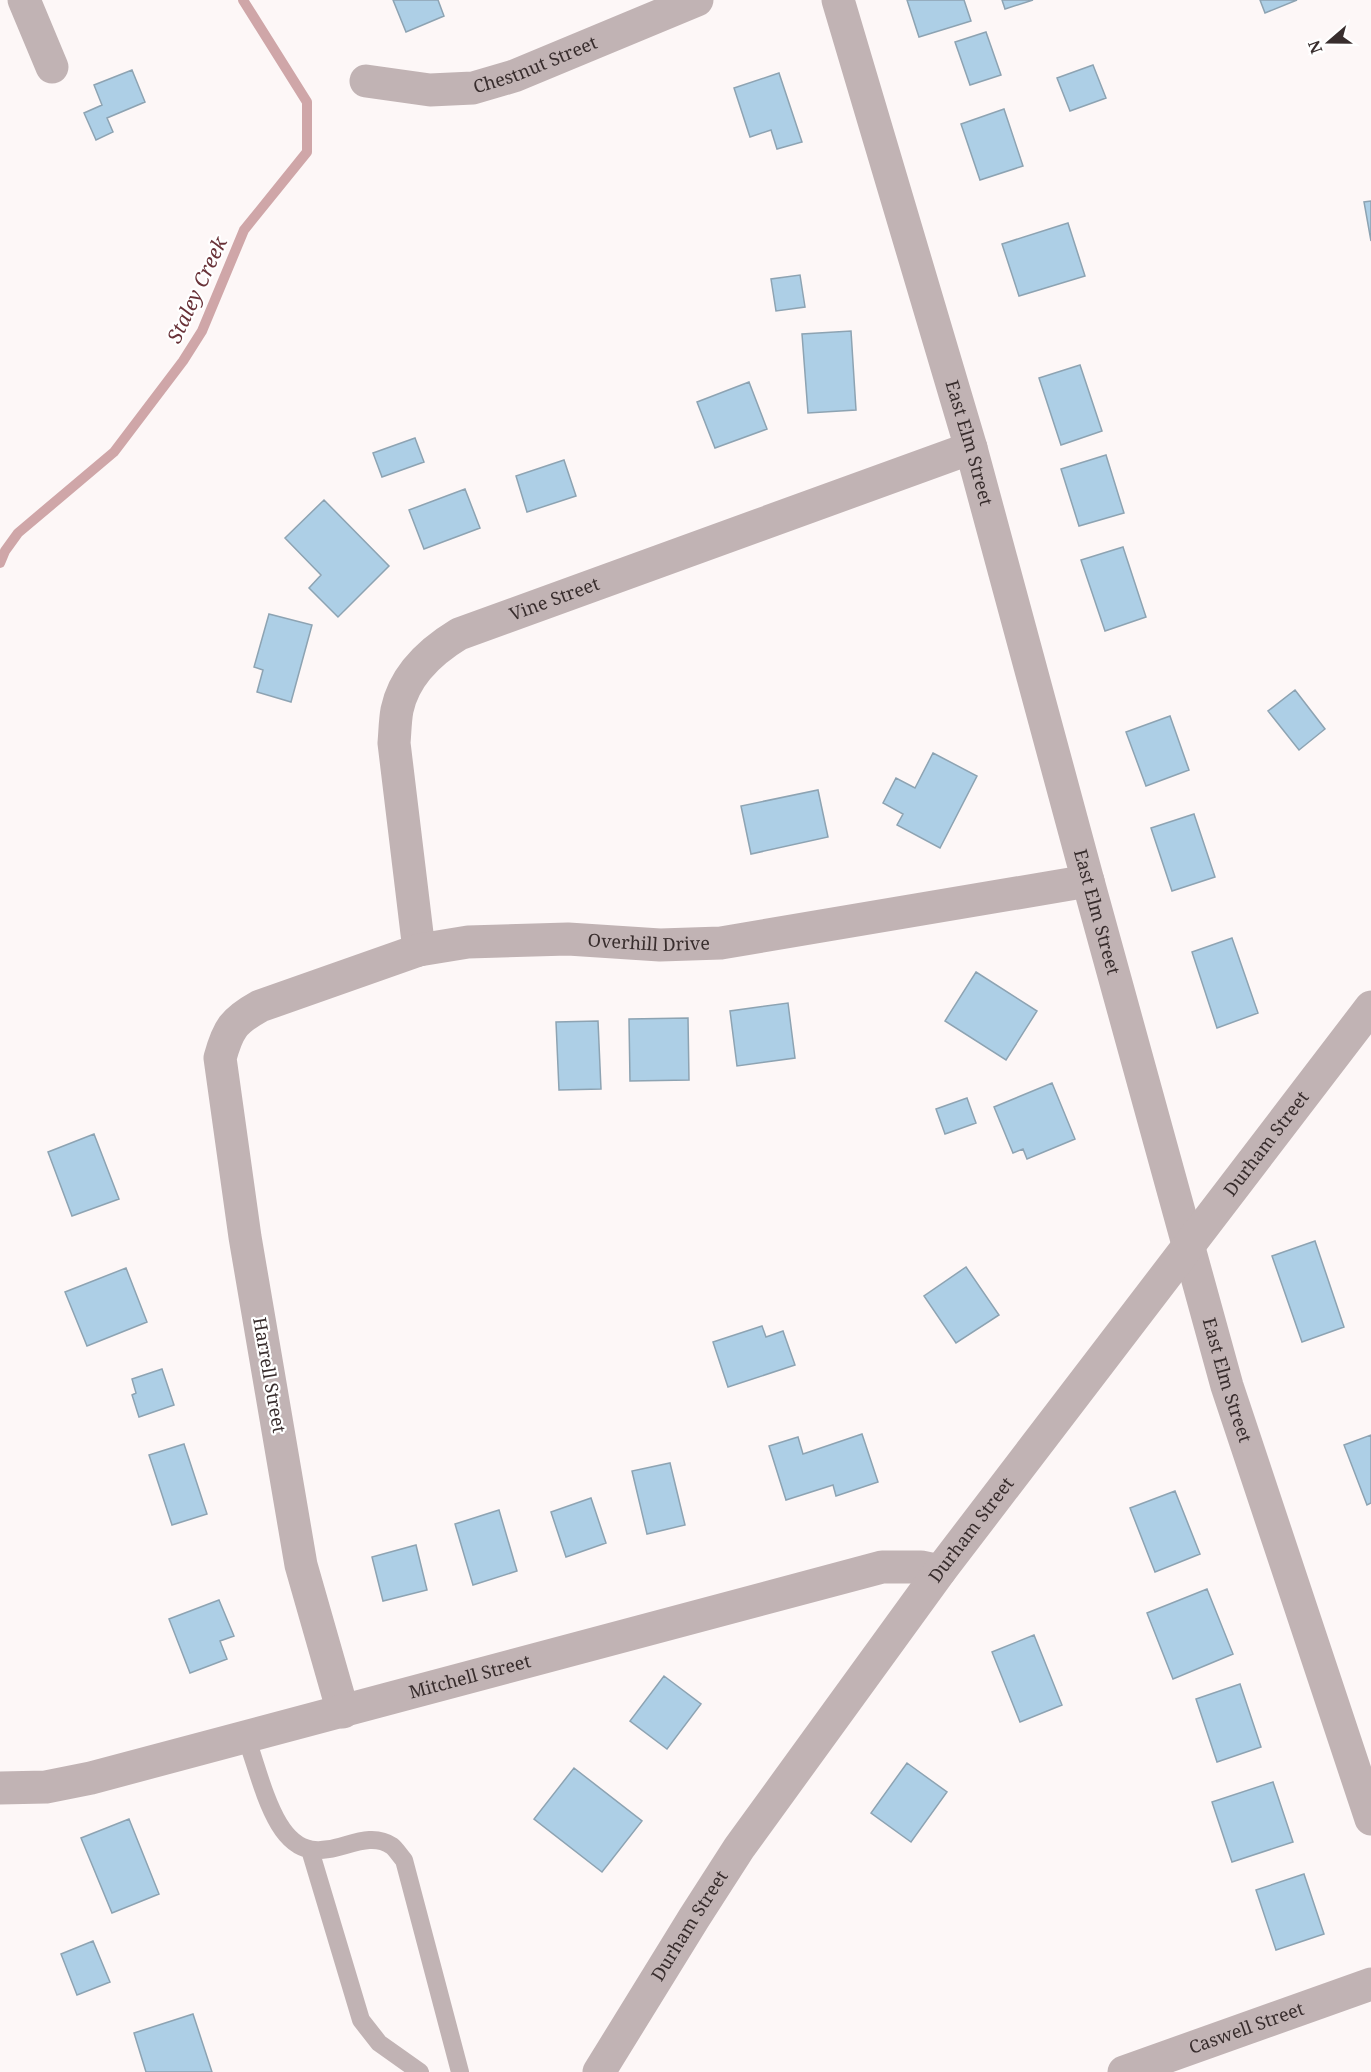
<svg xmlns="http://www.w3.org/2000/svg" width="1371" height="2072" font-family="'Noto Serif',serif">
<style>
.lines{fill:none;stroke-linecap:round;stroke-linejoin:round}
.stream{stroke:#cfa6a8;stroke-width:10}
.building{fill:#adcfe6;stroke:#8da3b2;stroke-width:1.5}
.service{stroke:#c1b3b4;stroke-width:18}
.minor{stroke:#c1b3b4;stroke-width:33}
.tertiary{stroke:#c1b3b4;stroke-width:33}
.labels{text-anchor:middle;stroke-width:4.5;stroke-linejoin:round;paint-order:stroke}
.street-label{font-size:18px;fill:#382d2d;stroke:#fff}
.water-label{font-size:20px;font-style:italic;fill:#693238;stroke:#fff}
</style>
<rect width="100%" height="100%" fill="#fdf7f7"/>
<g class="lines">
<path class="stream" d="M 0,563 L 5,551 L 18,533 L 114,452 L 183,361 L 202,331 L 244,230 L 307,152 L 307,102 L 243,0"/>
</g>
<path class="building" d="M 393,0 L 438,0 L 444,16 L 406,32 Z
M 907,0 L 964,0 L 971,21 L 919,37 Z
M 1002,0 L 1033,0 L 1005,9 Z
M 1260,0 L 1297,0 L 1265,13 Z
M 986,32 L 1001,75 L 970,85 L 955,42 Z
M 1093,65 L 1106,98 L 1070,111 L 1057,78 Z
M 132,70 L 145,102 L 107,118 L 113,132 L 96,140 L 84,113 L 102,105 L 94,85 Z
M 779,73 L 802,142 L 777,149 L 771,130 L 750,137 L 734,88 Z
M 1004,109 L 1023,166 L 980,180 L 961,124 Z
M 1371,201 L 1371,241 L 1364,202 Z
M 1068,223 L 1085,276 L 1019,296 L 1002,244 Z
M 800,275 L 805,307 L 776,311 L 771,279 Z
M 851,331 L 856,410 L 808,413 L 802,334 Z
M 1080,365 L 1102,431 L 1061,445 L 1039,378 Z
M 749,382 L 767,429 L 715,448 L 697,402 Z
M 415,438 L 424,462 L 382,477 L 373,453 Z
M 1106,455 L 1124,513 L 1079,526 L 1061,469 Z
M 564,460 L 576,496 L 527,512 L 516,476 Z
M 465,489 L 480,528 L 424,549 L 409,510 Z
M 324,500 L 389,566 L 338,617 L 309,588 L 321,575 L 285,538 Z
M 1123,547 L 1146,617 L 1105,631 L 1081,560 Z
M 269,614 L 312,625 L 291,702 L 257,692 L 263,670 L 254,667 Z
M 1295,690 L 1325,729 L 1299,750 L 1268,711 Z
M 1170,716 L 1189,770 L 1146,786 L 1126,732 Z
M 933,753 L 977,776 L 940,848 L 897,825 L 903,814 L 883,803 L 896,778 L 915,788 Z
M 818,790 L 828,837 L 751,854 L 741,806 Z
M 1194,814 L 1215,877 L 1172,891 L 1151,828 Z
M 1232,938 L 1258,1013 L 1217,1028 L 1192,952 Z
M 976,972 L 1037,1011 L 1006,1060 L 945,1021 Z
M 788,1003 L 795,1058 L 737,1066 L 730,1011 Z
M 688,1018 L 689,1080 L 630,1081 L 629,1019 Z
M 598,1021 L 601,1089 L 559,1090 L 556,1022 Z
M 1052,1083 L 1075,1139 L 1027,1159 L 1023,1149 L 1013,1153 L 994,1107 Z
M 967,1098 L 976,1123 L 945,1134 L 936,1109 Z
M 94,1134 L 119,1199 L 72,1216 L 48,1152 Z
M 1315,1241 L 1344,1327 L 1302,1342 L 1272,1256 Z
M 966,1267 L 999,1315 L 956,1343 L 924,1296 Z
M 126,1268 L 147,1322 L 87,1346 L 65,1292 Z
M 762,1326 L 766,1337 L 783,1331 L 795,1365 L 728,1387 L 713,1342 Z
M 162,1369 L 174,1405 L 139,1417 L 132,1395 L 136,1393 L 132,1379 Z
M 862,1434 L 878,1482 L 836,1496 L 833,1485 L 786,1500 L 769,1446 L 798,1437 L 803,1454 Z
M 1371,1435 L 1371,1503 L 1367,1505 L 1344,1445 Z
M 184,1444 L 207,1514 L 172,1525 L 149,1455 Z
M 670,1463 L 685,1525 L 647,1534 L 632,1471 Z
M 1175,1491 L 1200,1554 L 1155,1572 L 1130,1508 Z
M 591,1498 L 606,1543 L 566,1557 L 551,1512 Z
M 499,1510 L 517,1571 L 473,1585 L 455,1524 Z
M 416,1545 L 427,1590 L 383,1601 L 372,1557 Z
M 1207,1589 L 1233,1654 L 1173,1679 L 1147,1613 Z
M 219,1600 L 234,1636 L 220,1641 L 227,1659 L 190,1673 L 169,1619 Z
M 1034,1635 L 1062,1705 L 1020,1722 L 992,1652 Z
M 664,1676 L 701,1704 L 667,1749 L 630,1721 Z
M 1240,1684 L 1261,1747 L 1217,1762 L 1196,1699 Z
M 907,1763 L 947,1792 L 911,1842 L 871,1813 Z
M 574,1768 L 642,1821 L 602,1872 L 534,1819 Z
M 1273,1782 L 1293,1842 L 1232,1862 L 1212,1802 Z
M 129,1819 L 159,1894 L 112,1913 L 81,1838 Z
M 1304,1874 L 1324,1934 L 1276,1950 L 1256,1890 Z
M 93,1941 L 110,1982 L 77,1995 L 61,1954 Z
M 193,2014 L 212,2072 L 146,2072 L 134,2033 Z"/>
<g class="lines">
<path class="service" d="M 246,1737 C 256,1764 264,1799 279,1824 C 314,1882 357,1822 392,1846 C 396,1849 400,1856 404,1860 L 460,2072
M 310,1850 L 361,2020 L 379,2043 L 420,2072"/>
<g class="minor">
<path d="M 24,0 L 52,67"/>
<path id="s1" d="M 838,0 L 971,448 L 1088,881 L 1227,1386 L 1371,1819"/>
<path id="s2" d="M 366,81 L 430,90 L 473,88 L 514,76 L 697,0"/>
<path id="s3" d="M 419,950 L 394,743 C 395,732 395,721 397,710 C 404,676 431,651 459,634 L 971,448"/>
<path id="s4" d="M 343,1712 L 301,1565 L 245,1237 L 220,1058 C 228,1029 233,1021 260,1006 L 419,950 L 468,942 L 568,939 L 660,945 L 721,943 L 1088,881"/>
<path id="s5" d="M 1124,2072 L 1371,1984"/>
</g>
<g class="tertiary">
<path id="s6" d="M 0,1788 L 46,1787 L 91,1778 L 882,1567 L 921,1567 L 940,1571"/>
<path id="s7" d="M 599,2072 L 694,1918 L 739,1848 L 940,1571 L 1371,1007"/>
</g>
</g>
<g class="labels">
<g class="street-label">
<text dy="6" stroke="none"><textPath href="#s2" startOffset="174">Chestnut Street</textPath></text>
<text dy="6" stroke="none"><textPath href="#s1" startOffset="462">East Elm Street</textPath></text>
<text dy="6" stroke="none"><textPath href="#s3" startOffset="444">Vine Street</textPath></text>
<text dy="6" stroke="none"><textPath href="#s1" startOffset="948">East Elm Street</textPath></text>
<text dy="6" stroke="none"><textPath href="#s4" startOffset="1134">Overhill Drive</textPath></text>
<text dy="6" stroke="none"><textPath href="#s7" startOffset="1144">Durham Street</textPath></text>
<text transform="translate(269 1375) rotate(80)" y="6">Harrell Street</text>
<text dy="6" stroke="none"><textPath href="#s1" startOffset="1434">East Elm Street</textPath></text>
<text dy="6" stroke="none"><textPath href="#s7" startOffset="658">Durham Street</textPath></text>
<text dy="6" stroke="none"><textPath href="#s6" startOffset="484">Mitchell Street</textPath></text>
<text dy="6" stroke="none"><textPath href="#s7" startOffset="172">Durham Street</textPath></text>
<text dy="6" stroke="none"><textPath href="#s5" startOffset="130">Caswell Street</textPath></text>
</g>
<g class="water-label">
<text transform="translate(197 290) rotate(-65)" y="7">Staley Creek</text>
</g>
</g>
<g transform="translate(1329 42) rotate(250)" stroke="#ffffff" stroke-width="4.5" paint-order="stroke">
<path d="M0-4.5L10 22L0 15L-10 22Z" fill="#382d2d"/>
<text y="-9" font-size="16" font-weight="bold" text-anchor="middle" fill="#382d2d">N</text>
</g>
</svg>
